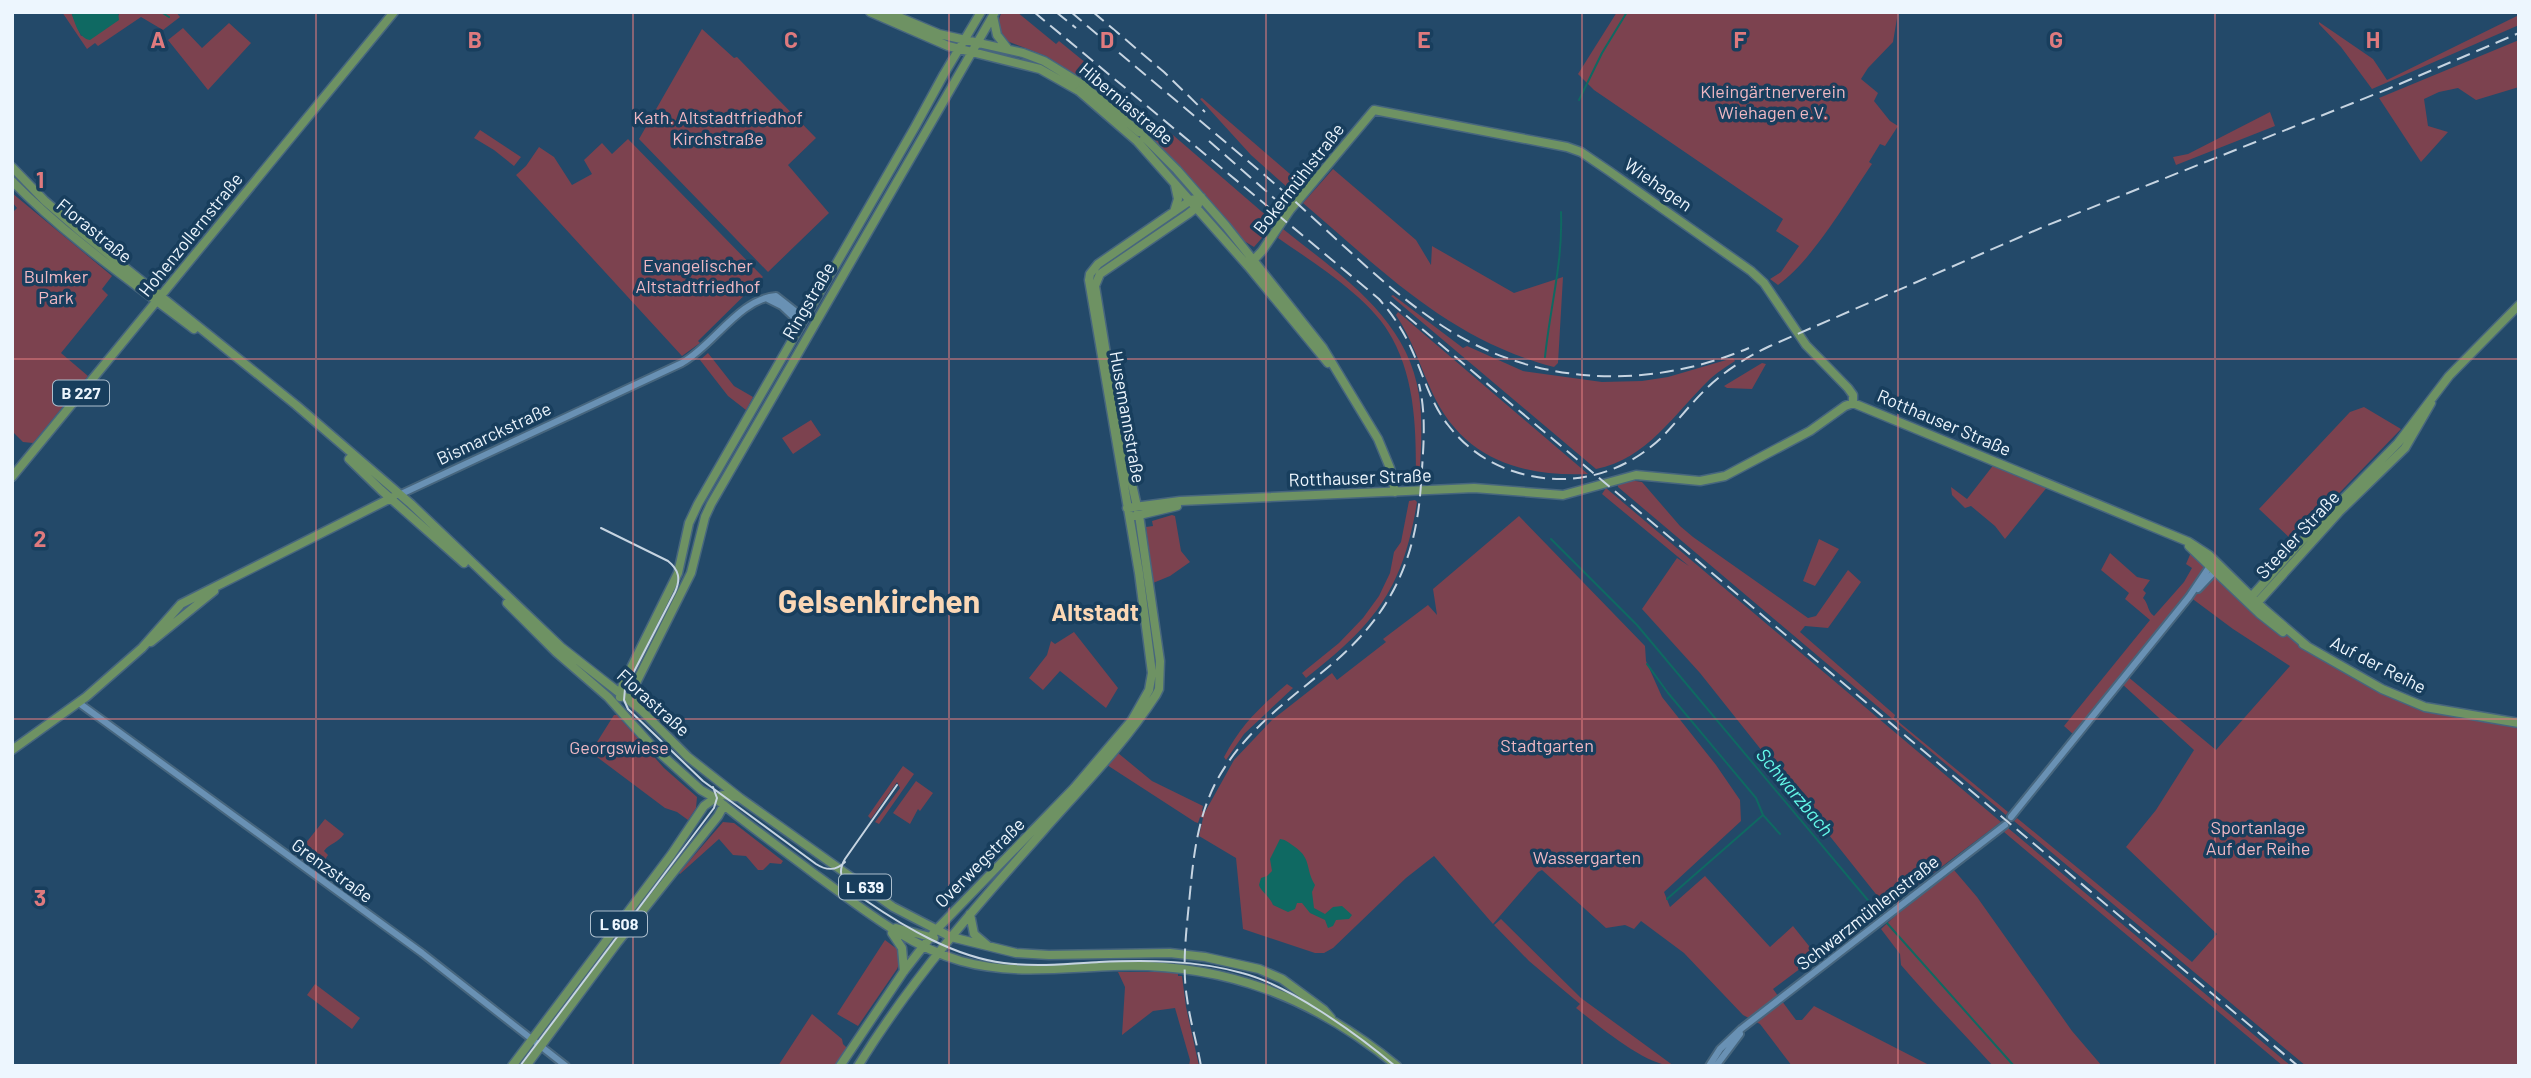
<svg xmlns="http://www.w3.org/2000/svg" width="2531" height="1078" font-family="Barlow,sans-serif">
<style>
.green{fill:#7c424f}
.water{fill:#0f6962}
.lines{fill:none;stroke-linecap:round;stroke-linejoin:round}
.stream{stroke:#0f6962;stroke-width:2}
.minor-casing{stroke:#47667e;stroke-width:10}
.major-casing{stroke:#47667e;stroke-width:11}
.minor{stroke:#6991b4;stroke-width:6}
.major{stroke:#6e9263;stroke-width:8}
.tram{stroke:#c6d4e1;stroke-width:2}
.rail{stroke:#c6d4e1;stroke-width:2;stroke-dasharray:14 7;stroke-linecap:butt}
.major-bridge-casing{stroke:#47667e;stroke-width:11;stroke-linecap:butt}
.major-bridge{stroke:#6e9263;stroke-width:8}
.grid{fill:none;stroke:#df7a7e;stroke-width:2;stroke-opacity:0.55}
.labels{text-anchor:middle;stroke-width:7;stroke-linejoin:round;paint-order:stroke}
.shield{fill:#183e5d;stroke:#adbfce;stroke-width:2}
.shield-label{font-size:16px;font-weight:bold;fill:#edf6fe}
.park-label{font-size:18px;fill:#efb8c3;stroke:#183e5d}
.street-label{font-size:18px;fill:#edf6fe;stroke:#183e5d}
.water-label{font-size:19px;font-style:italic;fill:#64f9ea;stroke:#183e5d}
.district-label{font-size:24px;font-weight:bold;fill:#fbd7b5;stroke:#183e5d}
.town-label{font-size:32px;font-weight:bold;fill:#fbd7b5;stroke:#183e5d}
.grid-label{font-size:23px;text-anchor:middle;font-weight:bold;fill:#df7a7e;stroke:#183e5d;stroke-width:7;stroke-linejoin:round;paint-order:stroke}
</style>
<rect width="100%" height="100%" fill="#234969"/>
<path class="green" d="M 62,12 L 71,12 L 81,36 L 119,15 L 118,12 L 176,12 L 180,17 L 163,30 L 141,17 L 98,46 L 95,43 L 87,49 Z
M 1002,12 L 1017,12 L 1056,44 L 1059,41 L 1097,72 L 1089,83 L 1046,56 L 1004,40 C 999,30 996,22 1002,12 Z
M 1617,12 L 1898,12 L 1893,42 L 1868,68 L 1861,79 L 1878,93 L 1874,101 L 1890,121 L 1898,126 L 1885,146 L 1880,144 L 1869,162 L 1872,164 C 1848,199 1812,261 1778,285 L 1770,279 L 1781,272 L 1799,246 L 1776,231 L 1783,219 L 1594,90 L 1578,74 Z
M 2519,15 L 2519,25 L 2372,89 L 2341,47 L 2319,24 L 2319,22 L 2373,59 L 2387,80 Z
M 229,23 L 251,43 L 208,90 L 168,40 L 183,28 L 202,48 Z
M 702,29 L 734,58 L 737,57 L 816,138 L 788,165 L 829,213 L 768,272 L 639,139 Z
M 2519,40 L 2519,87 L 2476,100 L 2458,88 L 2439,92 L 2424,99 L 2428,126 L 2448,132 L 2421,162 L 2379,98 Z
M 1202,98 L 1304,186 L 1296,195 L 1251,155 L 1200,99 Z
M 2270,112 L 2275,126 L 2176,165 L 2173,157 L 2188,154 Z
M 1161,129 L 1166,129 L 1275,223 L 1254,247 L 1244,241 L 1214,205 L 1211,204 L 1151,138 L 1155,132 Z
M 480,130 L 521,157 L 514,166 L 494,150 L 474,138 Z
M 628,139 L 763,277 L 698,341 L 700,343 L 682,356 L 516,175 L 526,166 L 539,147 L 554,157 L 572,185 L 592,174 L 584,160 L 602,143 L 612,154 Z
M 1333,169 L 1416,240 L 1431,265 L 1432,246 L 1514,293 L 1563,277 L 1558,363 L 1554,367 C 1448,339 1383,271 1303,203 Z
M 12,193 L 112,276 L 102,289 L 108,295 L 61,353 L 88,376 L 33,443 L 23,442 L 12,431 L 12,213 L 17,208 L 12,202 Z
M 1283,229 C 1339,274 1408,318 1419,395 C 1423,423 1421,452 1419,481 L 1416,481 C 1416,432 1416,382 1392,338 C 1372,299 1314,263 1278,238 Z
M 1393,295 L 1463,348 L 1467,346 L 1523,371 L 1602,382 L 1642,381 L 1668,377 L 1733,358 L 1735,361 C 1726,367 1716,373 1709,380 C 1674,414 1647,459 1596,469 L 1391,296 Z
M 1398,312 L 1588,474 C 1520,477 1462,458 1432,392 C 1420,366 1412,339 1396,315 Z
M 708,353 L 734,386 L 753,397 L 746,410 L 728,396 L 700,360 Z
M 1762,363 L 1766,364 L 1752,389 L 1727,388 L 1724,386 Z
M 2364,407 L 2401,429 L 2293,541 L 2259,509 L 2350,412 Z
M 811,420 L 821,435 L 793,454 L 782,438 Z
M 1995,463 L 2048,486 L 2005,539 L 1995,526 L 1971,506 L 1965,508 L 1952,495 L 1951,487 L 1967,499 Z
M 1629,480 L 1642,482 L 1680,526 L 1693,537 L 1808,618 L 1816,616 L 1848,570 L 1861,582 L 1828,628 L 1805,626 L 1800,632 L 1895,715 L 1894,718 L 2008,812 L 2006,815 L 1618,487 L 1618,485 Z
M 1606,488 L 2001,822 L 1887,908 L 1700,673 L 1642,609 L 1677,558 L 1689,566 L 1602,494 Z
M 1415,500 L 1417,502 C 1403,590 1374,625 1306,678 L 1302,673 L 1339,643 L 1363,618 L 1379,596 L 1390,573 L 1394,552 L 1401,542 L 1409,501 Z
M 1172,515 L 1175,516 L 1181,551 L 1190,562 L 1170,576 L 1153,583 L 1146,527 L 1153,526 L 1152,521 Z
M 1519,516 L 1645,646 L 1646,661 L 1662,697 L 1716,765 L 1740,800 L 1741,821 L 1664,892 L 1670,907 L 1705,876 L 1770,947 L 1793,926 L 1817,956 L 1773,989 L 1796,1020 L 1802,1020 L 1814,1006 L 1931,1066 L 1792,1066 L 1760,1024 L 1743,1015 L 1684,953 L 1641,921 L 1634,929 L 1625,925 L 1606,928 L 1542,870 L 1538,872 L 1493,924 L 1434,856 L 1406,878 L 1333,948 L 1324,953 L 1315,953 L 1243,929 L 1236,858 L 1199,836 L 1203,818 L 1200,817 L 1198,823 L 1195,822 L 1107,765 L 1118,753 L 1152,781 L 1203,806 L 1202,811 L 1205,812 L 1234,760 L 1272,720 L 1332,673 L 1337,680 L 1386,642 L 1383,639 L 1428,605 L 1437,615 L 1433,589 Z
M 1819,539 L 1839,549 L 1815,586 L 1803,581 Z
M 2192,550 L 2209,566 L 2074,735 L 2064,726 L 2150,620 L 2125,599 L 2129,593 L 2101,570 L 2110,553 L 2137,577 L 2150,580 L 2143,590 L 2146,593 L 2143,598 C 2149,604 2147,611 2154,616 L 2184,582 L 2192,568 L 2186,564 Z
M 2216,573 L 2294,641 L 2424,708 L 2519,724 L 2519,1066 L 2306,1066 L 2014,821 L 2017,818 L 2192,962 L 2217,934 L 2126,847 L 2156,810 L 2194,750 L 2121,683 L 2127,676 L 2216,750 L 2290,666 L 2233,629 L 2190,597 Z
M 1074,632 L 1118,688 L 1106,708 L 1060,671 L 1043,690 L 1029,678 L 1047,655 L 1051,641 L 1055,644 Z
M 1287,684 L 1293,688 L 1244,734 L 1226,760 L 1224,757 C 1241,725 1260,707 1287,684 Z
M 614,715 L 617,715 L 664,768 L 697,797 L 696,808 L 688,820 L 677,812 L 665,808 L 593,754 L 592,750 Z
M 903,766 L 914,774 L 879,824 L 875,822 L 900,788 L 897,782 L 871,819 L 868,816 Z
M 916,781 L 933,793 L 920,811 L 918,809 L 910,824 L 893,813 Z
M 325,819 L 344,834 C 338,843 330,843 324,851 L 328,855 L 319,869 L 316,870 L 293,854 L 299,847 L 305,844 Z
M 723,822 L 734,823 L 783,861 L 781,864 L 770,863 L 763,870 L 758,870 L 746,856 L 733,855 L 719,839 L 680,874 L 679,873 Z
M 2008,828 L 2291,1066 L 2283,1066 L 2004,832 Z
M 1954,870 L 1977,897 L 2072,1031 L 2102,1066 L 1993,1066 C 1962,1032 1931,1000 1901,965 L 1900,954 L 1881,929 L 1895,916 Z
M 1501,919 L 1581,998 L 1674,1066 C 1646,1066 1599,1026 1576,1008 L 1580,1004 L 1529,961 L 1494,925 Z
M 885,940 L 897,949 L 899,964 L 897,969 L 858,1026 L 837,1014 Z
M 1118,972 L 1178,972 L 1178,976 L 1182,976 L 1186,1007 L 1199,1066 L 1189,1066 L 1190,1060 L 1175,1008 L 1153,1011 L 1122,1035 L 1125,987 Z
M 315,984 L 360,1018 L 352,1029 L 307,995 Z
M 812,1014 L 842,1039 L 843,1044 L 847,1048 L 836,1066 L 778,1066 Z"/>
<path class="water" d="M 71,12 L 118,12 L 119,20 L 90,40 C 78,38 75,22 71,12 Z
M 1280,839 C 1287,840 1289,843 1295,847 C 1312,859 1305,869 1315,885 L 1312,892 L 1314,908 L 1325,914 L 1333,907 L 1342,906 L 1352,915 L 1349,919 L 1336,920 L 1333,926 L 1328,928 L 1325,920 L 1310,913 L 1302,903 L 1297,903 L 1295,909 L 1288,912 L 1273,905 C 1269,895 1261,892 1259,885 L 1261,878 L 1267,876 L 1272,871 L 1270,859 Z"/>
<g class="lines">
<path class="stream" d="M 161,12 L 169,17
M 1579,100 L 1602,53 L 1627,12
M 1545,357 C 1550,307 1563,263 1561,212
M 1551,539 L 1637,625 L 1882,917
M 1647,664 L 1668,693 L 1756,798 L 1763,815 L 1780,834
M 1667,899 L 1763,815
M 1886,922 L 2014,1066"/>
<defs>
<path id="minor" d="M 768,299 L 782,306 L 801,324
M 399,495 L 682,363 C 714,345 739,299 776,296 L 804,318
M 2198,589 L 2217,569
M 79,703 L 422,953 L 566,1066
M 2011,817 L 2189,597 L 2210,566 L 2214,565
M 1709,1066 L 1720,1049 L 1741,1029 L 2005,825
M 1716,1066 L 1740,1034"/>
<path id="major" d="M 870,12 L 948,46 L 1040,69 L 1079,91
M 887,12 L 939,34 L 1023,53 L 1044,61 L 1083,85
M 993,16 L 997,35 L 1007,48
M 1139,132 L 1177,170 L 1226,226 L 1323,348 L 1378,439 L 1390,468 L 1395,492
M 1137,141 L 1248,266 L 1328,363
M 12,167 L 45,201 L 82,233 L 296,405 L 411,504 L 561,647 L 640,709 L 688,757 L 740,798 L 893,907 L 951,937 L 1016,953 L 1049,955 L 1170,953 L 1205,957 L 1259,969 L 1282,979 L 1324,1010 L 1331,1018
M 12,181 C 67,237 132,282 194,329
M 1174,212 L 1178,199 L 1175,185
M 1248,266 L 1262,251 L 1290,210 L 1374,110 L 1567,147 L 1581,152 L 1609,171 L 1751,271 L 1764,283 L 1806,345 L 1848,388 L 1853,395 L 1853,403
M 349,459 L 381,490 L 464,563
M 12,477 L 394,12
M 1127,508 L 1180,501 L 1474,488 L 1563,495 L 1636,475 L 1700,481 L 1725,476 L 1810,431 L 1845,406 L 1853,403 L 2189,542 L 2209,555 L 2264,609 L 2307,646
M 1135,516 L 1177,506
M 2189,546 L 2260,614 L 2283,632
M 507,603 L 556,652 L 608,697 L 652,746 L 701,790 L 715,798 C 748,825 782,849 816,875 C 862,908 906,945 961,961 C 1011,975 1063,968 1114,966 C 1223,962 1313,997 1397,1066
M 2250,604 L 2252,596 L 2295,548 L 2398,443 L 2449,376 L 2519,305
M 2253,604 L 2258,602 L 2339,512 L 2405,448 L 2431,403
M 151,642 L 214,591
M 2303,644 L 2382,689 L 2425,707 L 2519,723
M 620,697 L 623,684 L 678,573 L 689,523 L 698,504 L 915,127 L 944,74 L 981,12
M 637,706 L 632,695 L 633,689 L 691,573 L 705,517 L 711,504 L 995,12
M 12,750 L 86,697 L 142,648 L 181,604 L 393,497
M 970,914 L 974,934 L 988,946
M 896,928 L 934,938
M 892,933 L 902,948 L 904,971
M 512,1066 L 671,855 L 704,806 L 715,798 L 723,795 L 737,797
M 526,1066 L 617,943 L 718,816 L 724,805
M 840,1066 L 904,971 L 936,930 L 1074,788 L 1132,720 L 1149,690 L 1152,673 L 1139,573 L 1089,280 L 1090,274 L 1098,264 L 1191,200 L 1201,197
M 858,1066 C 911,980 976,906 1043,831 C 1082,787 1124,744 1156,695 L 1159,689 L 1160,661 L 1139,515 L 1115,409 L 1095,286 L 1100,274 L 1188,214 L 1197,207 L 1201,197"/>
</defs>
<use href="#minor" class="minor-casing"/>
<use href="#major" class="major-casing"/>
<use href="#minor" class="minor"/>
<use href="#major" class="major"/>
<path class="tram" d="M 601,528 L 668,561 C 679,570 681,579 675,592 L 625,689 L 624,700 L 628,709 L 703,781 L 816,864 C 827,871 836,871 845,862
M 897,785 L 845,859 C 833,879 850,889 865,900 C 906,928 955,957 1004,963 C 1036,967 1068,964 1099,962 C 1146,960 1196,960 1242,973 C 1289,985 1357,1034 1395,1066
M 520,1066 L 714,808 L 717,798 L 713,787"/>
<path class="rail" d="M 1034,12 L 1379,299 C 1392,314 1403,330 1411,348 C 1423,374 1430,402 1448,425 C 1468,451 1495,468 1527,475 C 1576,487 1625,472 1661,438 C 1677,422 1691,403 1708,387 C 1726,370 1747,357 1770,346 L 2043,227 L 2388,89 L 2519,33
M 1056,12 L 1076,28
M 1071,12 C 1141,72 1212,130 1282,190 C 1335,236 1385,289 1444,327 C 1537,387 1649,390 1749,348
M 1093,12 L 1164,72 L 1205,112
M 1209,141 L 1275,199
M 1390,302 L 2298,1066
M 1201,1066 C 1197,1043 1190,1021 1187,998 C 1182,967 1186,934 1189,903 C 1193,862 1196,822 1215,784 C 1242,732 1288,701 1332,664 C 1391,614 1416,560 1421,484 C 1423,451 1427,417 1419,384"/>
<defs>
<path id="major-bridge" d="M 1083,85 L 1139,132
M 1079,91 L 1137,141"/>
</defs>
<use href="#major-bridge" class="major-bridge-casing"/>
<use href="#major-bridge" class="major-bridge"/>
</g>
<path class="grid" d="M 316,12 L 316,1066M 633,12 L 633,1066M 949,12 L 949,1066M 1266,12 L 1266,1066M 1582,12 L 1582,1066M 1898,12 L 1898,1066M 2215,12 L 2215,1066M 12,359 L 2519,359M 12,719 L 2519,719"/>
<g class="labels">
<g class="shield">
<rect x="53" y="380.5" width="56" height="25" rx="5"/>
<rect x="839" y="874.5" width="52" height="25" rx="5"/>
<rect x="591" y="911.5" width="56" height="25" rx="5"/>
</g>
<g class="shield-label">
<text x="81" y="399">B 227</text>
<text x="865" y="893">L 639</text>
<text x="619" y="930">L 608</text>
</g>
<g class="park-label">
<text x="1773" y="98">Kleingärtnerverein<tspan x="1773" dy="21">Wiehagen e.V.</tspan></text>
<text x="718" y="124">Kath. Altstadtfriedhof<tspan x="718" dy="21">Kirchstraße</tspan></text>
<text x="698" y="272">Evangelischer<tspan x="698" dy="21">Altstadtfriedhof</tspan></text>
<text x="56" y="283">Bulmker<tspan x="56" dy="21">Park</tspan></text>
<text x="1547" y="752">Stadtgarten</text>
<text x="619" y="754">Georgswiese</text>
<text x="2258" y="834">Sportanlage<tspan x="2258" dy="21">Auf der Reihe</tspan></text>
<text x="1587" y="864">Wassergarten</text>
</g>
<g class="street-label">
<text transform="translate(1126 104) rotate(40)" y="6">Hiberniastraße</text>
<text transform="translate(1299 179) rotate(-52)" y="6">Bokermühlstraße</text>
<text transform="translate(1658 185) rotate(35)" y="6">Wiehagen</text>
<text transform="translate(94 231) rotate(39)" y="6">Florastraße</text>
<text transform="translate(191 235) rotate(-51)" y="6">Hohenzollernstraße</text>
<text transform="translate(809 301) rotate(-60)" y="6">Ringstraße</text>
<text transform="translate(1127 417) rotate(80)" y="6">Husemannstraße</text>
<text transform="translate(1944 423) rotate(23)" y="6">Rotthauser Straße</text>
<text transform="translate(494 434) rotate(-25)" y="6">Bismarckstraße</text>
<text transform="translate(1360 478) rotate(-2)" y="6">Rotthauser Straße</text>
<text transform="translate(2298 535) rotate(-47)" y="6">Steeler Straße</text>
<text transform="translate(2378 665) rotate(27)" y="6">Auf der Reihe</text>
<text transform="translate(653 703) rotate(42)" y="6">Florastraße</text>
<text transform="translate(980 863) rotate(-45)" y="6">Overwegstraße</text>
<text transform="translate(332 871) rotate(36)" y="6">Grenzstraße</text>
<text transform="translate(1868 913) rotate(-38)" y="6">Schwarzmühlenstraße</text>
</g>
<g class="water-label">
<text transform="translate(1795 792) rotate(50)" y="7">Schwarzbach</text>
</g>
<g class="district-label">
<text x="1095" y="621">Altstadt</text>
</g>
<g class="town-label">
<text x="879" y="613">Gelsenkirchen</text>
</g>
</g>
<g class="grid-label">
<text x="158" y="48">A</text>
<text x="475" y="48">B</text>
<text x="791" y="48">C</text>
<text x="1107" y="48">D</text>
<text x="1424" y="48">E</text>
<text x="1740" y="48">F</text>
<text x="2056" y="48">G</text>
<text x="2373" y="48">H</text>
<text x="40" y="188">1</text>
<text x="40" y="547">2</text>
<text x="40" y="906">3</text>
</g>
<rect width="2531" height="1078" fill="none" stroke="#edf6fe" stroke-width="28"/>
</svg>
